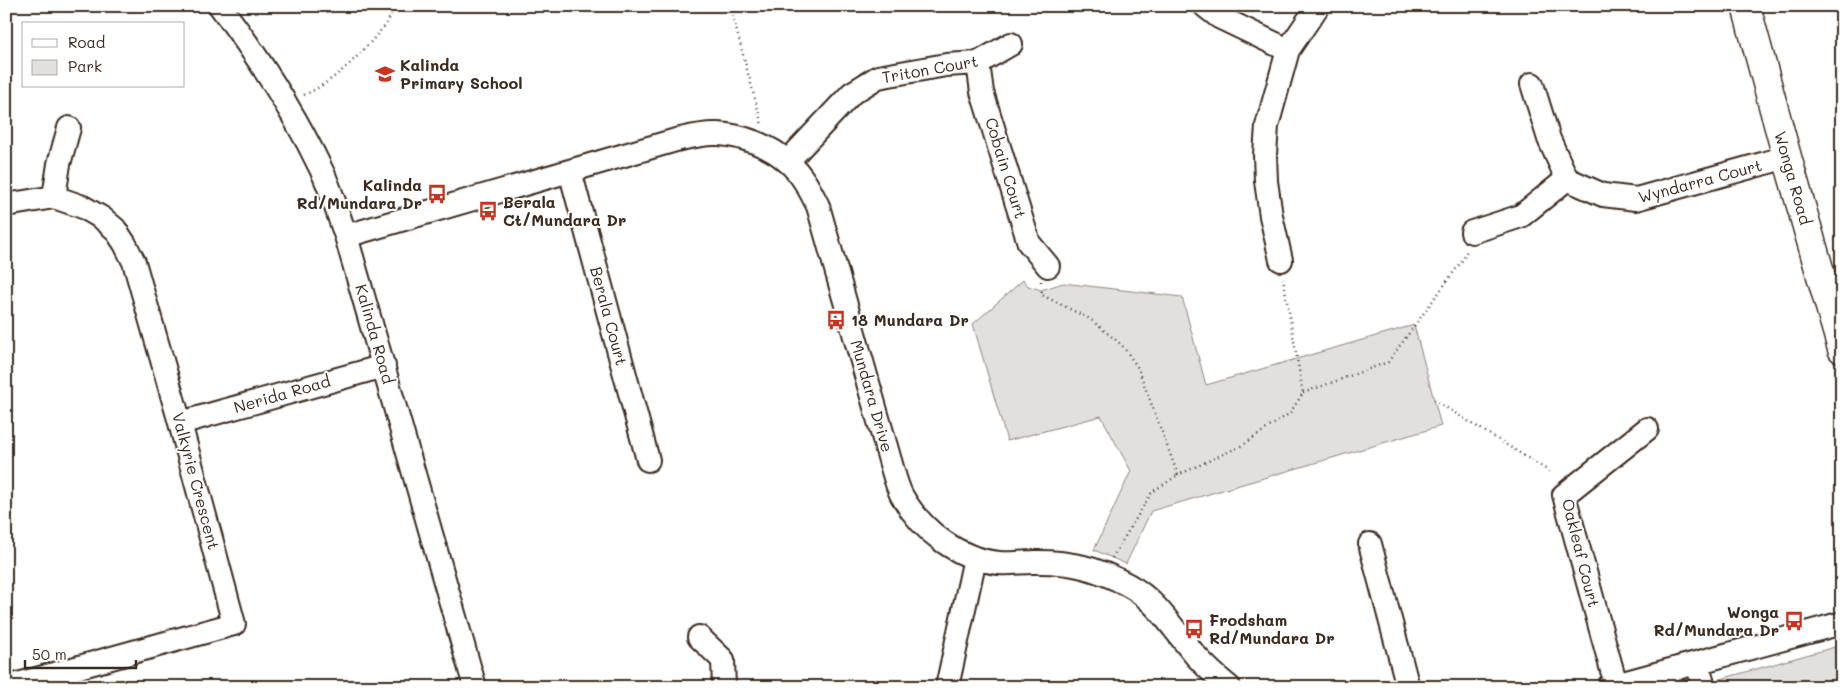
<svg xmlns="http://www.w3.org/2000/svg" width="1848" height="693" font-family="Mali,sans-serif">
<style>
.green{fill:#e2e0de;stroke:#8e857e}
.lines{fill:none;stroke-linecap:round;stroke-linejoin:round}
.minor-casing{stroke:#3b2a1e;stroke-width:26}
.major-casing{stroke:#3b2a1e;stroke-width:31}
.path{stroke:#3b2a1e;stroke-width:2.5;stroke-dasharray:1 4;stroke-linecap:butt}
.minor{stroke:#fff;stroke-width:22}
.major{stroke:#fff;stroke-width:28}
.labels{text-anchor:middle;stroke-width:4;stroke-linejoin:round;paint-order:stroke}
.poi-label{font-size:16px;font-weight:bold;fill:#3b2a1e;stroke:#fff;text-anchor:start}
.street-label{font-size:16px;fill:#3b2a1e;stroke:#fff}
</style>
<rect width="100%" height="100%" fill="#fff"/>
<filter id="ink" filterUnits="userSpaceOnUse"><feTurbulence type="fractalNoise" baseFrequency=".02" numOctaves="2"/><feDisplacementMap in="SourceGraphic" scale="10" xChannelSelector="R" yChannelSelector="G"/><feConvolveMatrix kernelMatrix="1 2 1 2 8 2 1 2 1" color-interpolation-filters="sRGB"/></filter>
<g filter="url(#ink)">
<path class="green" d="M 1023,280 L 1028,286 L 1041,290 L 1063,283 L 1182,297 L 1206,385 L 1414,325 L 1441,426 L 1151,511 L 1126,564 L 1094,550 L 1131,471 L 1101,416 L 1007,441 L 973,324 Z
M 1842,645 L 1842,687 L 1719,687 L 1717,680 Z"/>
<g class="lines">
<defs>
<path id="minor" d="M 220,6 C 259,58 294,112 322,171 C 332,192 338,215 346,236 L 475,687
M 1205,6 L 1219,17 L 1288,50
M 978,63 L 982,92 L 1029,243 L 1048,266
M 1532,84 L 1549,139 L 1567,179 L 1603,195 L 1636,199 L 1787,157
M 788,161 L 852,93 L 878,77 L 946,65 L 978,63 L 1011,44
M 570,171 L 648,460
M 54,197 L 59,164 L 69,128
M 6,205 L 54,197 L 83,207 L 102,218 L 115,229 L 125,244 L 134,262 L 180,423 L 234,624 L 7,687
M 1472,232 L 1521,216 L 1567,179
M 346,236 L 676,140 C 689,137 704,133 718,134 C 741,135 771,146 788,162 C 802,174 810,190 818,206 L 891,464 C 894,474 897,487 902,496 C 922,531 958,559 999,563 C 1010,564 1022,562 1033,562 C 1069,561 1097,568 1128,585 C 1158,601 1174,631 1196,656 C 1206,667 1217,677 1229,687
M 1281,260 L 1271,216 L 1266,181 L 1265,154 L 1267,126 L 1288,50 L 1318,6
M 180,423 L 384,366
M 1370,544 L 1408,687
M 699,637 L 723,660 L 724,687
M 1697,663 L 1704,687
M 1616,685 L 1564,495 L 1647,429
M 947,687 L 975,558
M 1608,687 L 1842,623"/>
<path id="major" d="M 1746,6 L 1787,157 L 1842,349"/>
</defs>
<use href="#minor" class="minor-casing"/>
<use href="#major" class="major-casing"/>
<path class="path" d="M 730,6 L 762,125
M 304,95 C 333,82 356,59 376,36 C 383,27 393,19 392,6
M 1041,281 L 1042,295 L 1090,319 L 1122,345 L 1138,368 L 1178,475 L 1243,445 L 1290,413 L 1303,393 L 1283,278
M 1303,393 L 1388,362 L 1464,258 L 1467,250
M 1434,400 L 1552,473
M 1112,558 L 1152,492 L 1178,475"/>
<use href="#minor" class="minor"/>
<use href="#major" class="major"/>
</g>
</g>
<defs>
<symbol id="school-bare" viewBox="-9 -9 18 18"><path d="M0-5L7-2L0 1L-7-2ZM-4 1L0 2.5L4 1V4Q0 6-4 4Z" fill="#c8321e" stroke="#fff" stroke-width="2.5" paint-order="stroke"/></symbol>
<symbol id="bus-bare" viewBox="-9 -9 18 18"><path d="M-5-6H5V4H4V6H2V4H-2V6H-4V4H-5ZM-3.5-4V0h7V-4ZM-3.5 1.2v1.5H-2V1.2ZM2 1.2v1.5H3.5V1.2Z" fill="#c8321e" stroke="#fff" stroke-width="2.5" paint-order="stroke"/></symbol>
</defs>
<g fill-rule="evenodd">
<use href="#school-bare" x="371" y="60" width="28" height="28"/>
<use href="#bus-bare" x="423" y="180" width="28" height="28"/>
<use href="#bus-bare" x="474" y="197" width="28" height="28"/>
<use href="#bus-bare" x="822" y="306" width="28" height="28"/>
<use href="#bus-bare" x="1780" y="607" width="28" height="28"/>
<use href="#bus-bare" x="1180" y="615" width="28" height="28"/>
</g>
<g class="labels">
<g class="poi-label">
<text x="400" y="71">Kalinda<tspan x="400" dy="18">Primary School</tspan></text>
<text x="422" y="191" text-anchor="end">Kalinda<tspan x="422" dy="18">Rd/Mundara Dr</tspan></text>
<text x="503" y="208">Berala<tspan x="503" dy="18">Ct/Mundara Dr</tspan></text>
<text x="851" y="326">18 Mundara Dr</text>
<text x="1779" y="618" text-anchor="end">Wonga<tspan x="1779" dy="18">Rd/Mundara Dr</tspan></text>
<text x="1209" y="626">Frodsham<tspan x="1209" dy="18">Rd/Mundara Dr</tspan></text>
</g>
<g class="street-label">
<text transform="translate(930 69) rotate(-10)" y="6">Triton Court</text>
<text transform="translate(1006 168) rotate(73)" y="6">Cobain Court</text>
<text transform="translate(1793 178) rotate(74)" y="6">Wonga Road</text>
<text transform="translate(1700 181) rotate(-15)" y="6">Wyndarra Court</text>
<text transform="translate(609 316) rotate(75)" y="6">Berala Court</text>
<text transform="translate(375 334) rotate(74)" y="6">Kalinda Road</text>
<text transform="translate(282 394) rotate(-16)" y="6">Nerida Road</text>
<text transform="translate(872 396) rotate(74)" y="6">Mundara Drive</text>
<text transform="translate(196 481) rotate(75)" y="6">Valkyrie Crescent</text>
<text transform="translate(1581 553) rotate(76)" y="6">Oakleaf Court</text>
</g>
</g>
<rect width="1848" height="693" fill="none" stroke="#fff" stroke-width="25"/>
<rect x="12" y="12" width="1823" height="668" fill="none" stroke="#3b2a1e" stroke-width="2" filter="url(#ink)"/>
<rect x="22" y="22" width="162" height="65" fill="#ffffff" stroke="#b1aaa5"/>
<rect x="32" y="39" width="25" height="8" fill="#ffffff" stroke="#b1aaa5"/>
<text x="68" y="48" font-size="15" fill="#3b2a1e">Road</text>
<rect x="32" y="60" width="25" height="15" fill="#e2e0de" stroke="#b1aaa5"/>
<text x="68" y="72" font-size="15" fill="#3b2a1e">Park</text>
<path d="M25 660v8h111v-8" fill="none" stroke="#3b2a1e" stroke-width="2.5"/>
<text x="32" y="660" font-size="15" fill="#3b2a1e" stroke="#ffffff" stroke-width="4" paint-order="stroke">50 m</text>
</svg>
